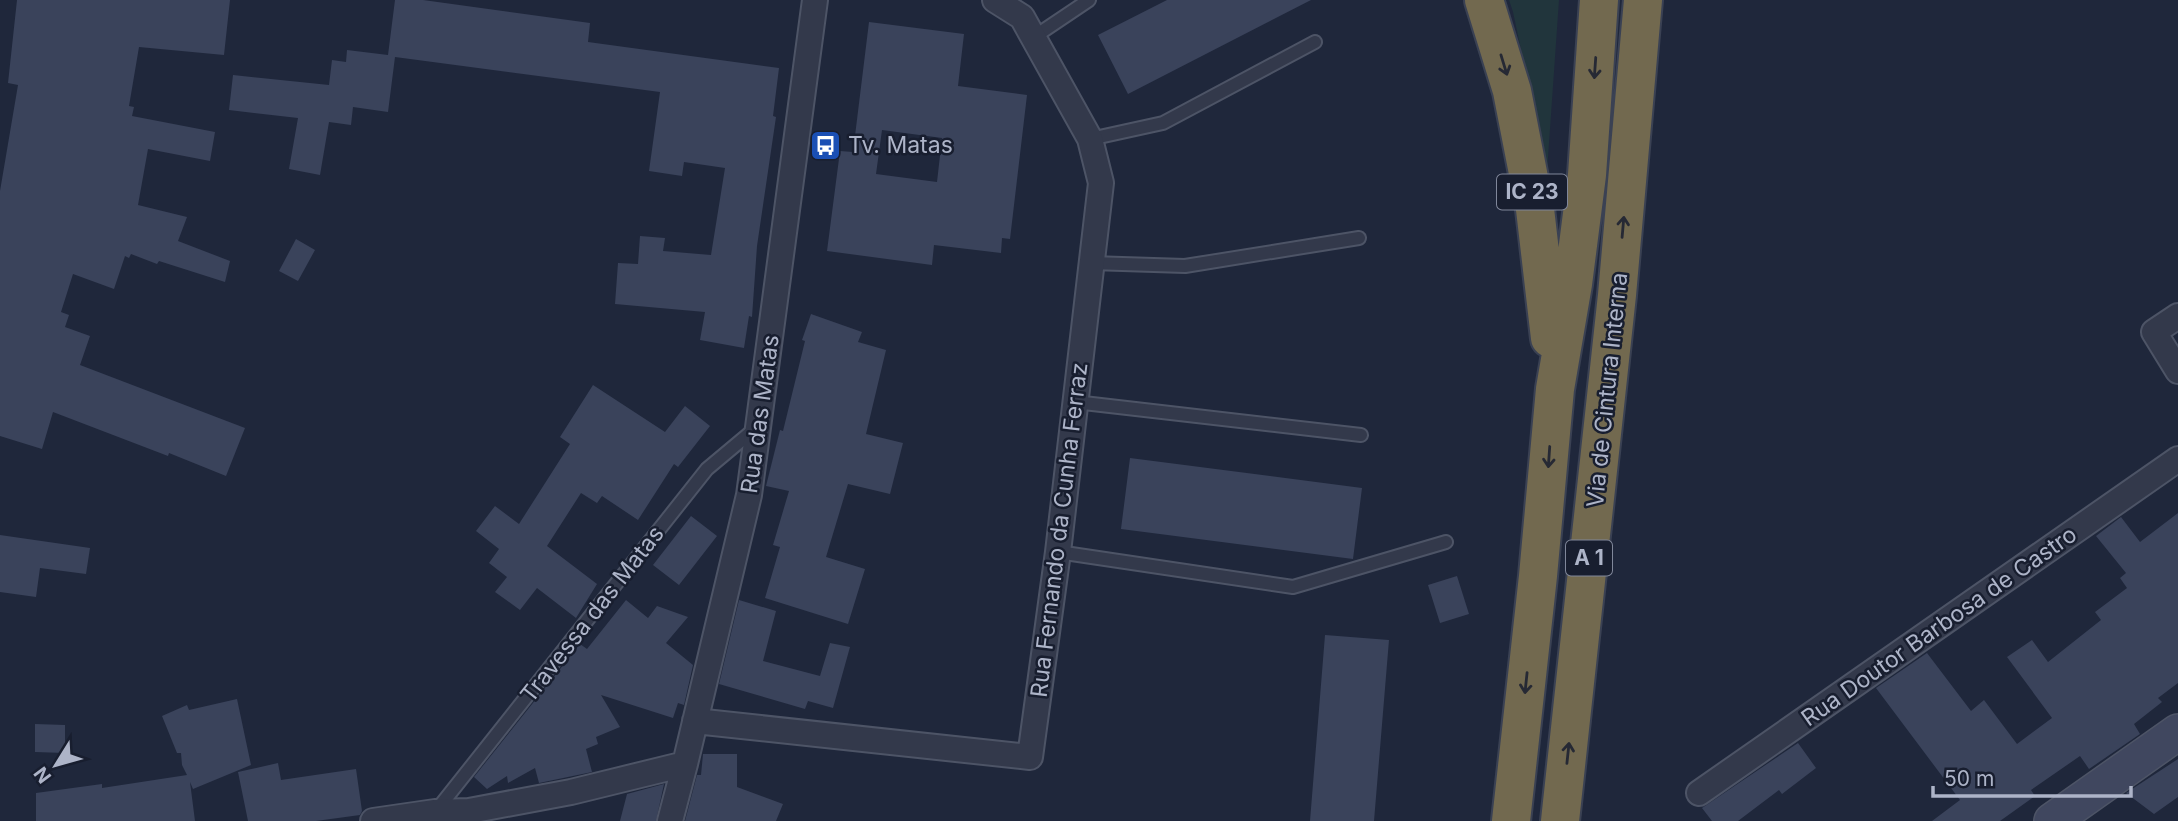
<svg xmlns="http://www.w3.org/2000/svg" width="2178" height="821" font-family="Inter,sans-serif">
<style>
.green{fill:#21353c}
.building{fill:#3a435b;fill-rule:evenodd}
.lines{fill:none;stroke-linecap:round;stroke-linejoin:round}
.service-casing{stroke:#4d5466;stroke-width:16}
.minor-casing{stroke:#4d5466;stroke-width:28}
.secondary-casing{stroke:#4d5466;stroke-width:38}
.motorway-casing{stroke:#3a4153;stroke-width:42}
.service{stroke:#33394b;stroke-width:12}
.minor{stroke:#33394b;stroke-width:24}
.secondary{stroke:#40475f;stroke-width:35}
.motorway{stroke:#72694f;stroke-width:38}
.oneway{stroke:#262934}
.labels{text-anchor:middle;stroke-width:5;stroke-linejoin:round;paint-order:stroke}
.shield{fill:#181e2f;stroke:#80879a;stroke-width:2}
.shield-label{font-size:21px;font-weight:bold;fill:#adb4c8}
.poi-label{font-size:23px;fill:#adb4c8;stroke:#181e2f;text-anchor:start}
.street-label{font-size:23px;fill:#adb4c8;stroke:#181e2f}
</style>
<rect width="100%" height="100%" fill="#1f273b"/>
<path class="green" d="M 1509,0 L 1559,0 L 1547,172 L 1513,12 Z"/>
<path class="building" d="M 17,0 L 230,0 L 224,55 L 139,47 L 129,106 L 134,107 L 132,116 L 215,132 L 210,161 L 148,149 L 138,205 L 187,217 L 178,241 L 230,261 L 225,282 L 159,261 L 157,264 L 131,254 L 129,258 L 125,256 L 114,289 L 73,274 L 61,312 L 69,315 L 65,327 L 90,336 L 80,365 L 245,428 L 226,476 L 169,453 L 168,456 L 53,412 L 42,449 L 0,436 L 0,191 L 18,85 L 8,83 Z
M 395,0 L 423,0 L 590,23 L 588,42 L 779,68 L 773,116 L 776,117 L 757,246 L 752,317 L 749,316 L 744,348 L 700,340 L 705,312 L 615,304 L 618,263 L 638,264 L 640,236 L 665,238 L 663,251 L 711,255 L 725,168 L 684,162 L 682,176 L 649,171 L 660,92 L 395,57 L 388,112 L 353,107 L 351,125 L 329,122 L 320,175 L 289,169 L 298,118 L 229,110 L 233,75 L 329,85 L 332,60 L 346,62 L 347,50 L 388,55 Z
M 1167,0 L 1311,0 L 1128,94 L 1098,35 Z
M 869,22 L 964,34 L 958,86 L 1027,95 L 1010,239 L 1002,238 L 1001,253 L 934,245 L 932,265 L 827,251 L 840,151 L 853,152 ZM 882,130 L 942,138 L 937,182 L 876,174 Z
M 296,239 L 315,250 L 298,281 L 279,271 Z
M 811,314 L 862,332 L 858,342 L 886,350 L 866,434 L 903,443 L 890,494 L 848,484 L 826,557 L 865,569 L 848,624 L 765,598 L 780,547 L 773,545 L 789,491 L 766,486 L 780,430 L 783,431 L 805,341 L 802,340 Z
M 593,385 L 665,432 L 685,406 L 710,426 L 678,467 L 674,464 L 638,520 L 602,496 L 597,503 L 581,493 L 547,546 L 597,584 L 576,618 L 537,588 L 520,610 L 495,592 L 507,577 L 489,563 L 499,549 L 476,531 L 495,506 L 519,524 L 570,444 L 560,437 Z
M 1130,458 L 1362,488 L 1353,559 L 1121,529 Z
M 2178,513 L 2178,683 L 2158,698 L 2162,702 L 2134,724 L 2140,734 L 2089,769 L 2080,756 L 2031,790 L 2035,796 L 2000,821 L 1932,821 L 1960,800 L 1876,688 L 1927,653 L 1971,711 L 1984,700 L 2017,744 L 2052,718 L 2007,657 L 2032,640 L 2048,662 L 2101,620 L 2095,612 L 2127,588 L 2120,578 L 2126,573 L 2096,536 L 2121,517 L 2140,542 Z
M 691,516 L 717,536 L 679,585 L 653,565 Z
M 0,535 L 90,548 L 86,574 L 40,568 L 36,597 L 0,592 Z
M 1457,576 L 1469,614 L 1440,623 L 1428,585 Z
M 626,600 L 648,618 L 657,606 L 688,617 L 666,643 L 693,665 L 684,705 L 678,703 L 673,718 L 601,695 L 620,727 L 596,737 L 598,744 L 586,749 L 592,772 L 539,783 L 535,768 L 508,783 L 507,776 L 487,789 L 474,777 L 580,644 L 587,649 Z
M 739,600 L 776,611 L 763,661 L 820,676 L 830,643 L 850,647 L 833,708 L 808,701 L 805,709 L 719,684 Z
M 1325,635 L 1389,640 L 1374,821 L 1310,821 Z
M 237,699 L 251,765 L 193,789 L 190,782 L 195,821 L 36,821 L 36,793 L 102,784 L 102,788 L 187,775 L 182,765 L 181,753 L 177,753 L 162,716 L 187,705 L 189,710 Z
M 35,724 L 65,725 L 65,753 L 35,752 Z
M 1798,743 L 1816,768 L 1782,794 L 1779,790 L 1738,821 L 1712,821 L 1702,808 Z
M 703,754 L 737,754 L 737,787 L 783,804 L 776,821 L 685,821 L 697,775 L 701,775 Z
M 2178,759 L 2178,797 L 2154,814 L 2126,793 Z
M 278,763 L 281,780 L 356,769 L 362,811 L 360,815 L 316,821 L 248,821 L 238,772 Z
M 664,784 L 656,821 L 620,821 L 627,794 Z"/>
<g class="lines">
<defs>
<path id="service" d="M 1034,37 L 1089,0
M 1090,139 L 1163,123 L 1315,42
M 1091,263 L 1185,266 L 1359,238
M 1075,402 L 1361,435
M 1058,552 L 1293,587 L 1446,542
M 436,811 L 707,469 L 756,428"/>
<path id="minor" d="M 2178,316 L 2154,332 L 2178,371
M 695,721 L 1030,757 L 1058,552 L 1101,183 L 1090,139 L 1022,17 L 995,0
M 1699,793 L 2178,459
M 373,821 L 435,812 L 469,811 L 571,792 L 685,764
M 670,821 L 685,764 L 749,495 L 815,0"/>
<path id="secondary" d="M 2052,821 L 2178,732"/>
<path id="motorway" d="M 1484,0 L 1512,91 L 1535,209 L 1550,338
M 1511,821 L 1538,576 L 1555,389 L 1573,284 L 1587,175 L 1599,0
M 1560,821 L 1617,295 L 1643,0"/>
</defs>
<use href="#service" class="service-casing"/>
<use href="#minor" class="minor-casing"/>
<use href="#secondary" class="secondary-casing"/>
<use href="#motorway" class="motorway-casing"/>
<use href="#service" class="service"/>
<use href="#minor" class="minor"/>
<use href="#secondary" class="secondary"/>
<use href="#motorway" class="motorway"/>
</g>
<defs><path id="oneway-shaft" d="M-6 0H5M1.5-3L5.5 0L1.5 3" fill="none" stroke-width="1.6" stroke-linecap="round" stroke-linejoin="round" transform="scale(1.75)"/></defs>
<g class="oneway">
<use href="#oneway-shaft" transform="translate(1504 65) rotate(73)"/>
<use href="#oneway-shaft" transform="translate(1595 68) rotate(94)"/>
<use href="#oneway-shaft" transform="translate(1623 227) rotate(-85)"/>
<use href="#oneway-shaft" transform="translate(1549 457) rotate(94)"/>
<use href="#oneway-shaft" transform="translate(1526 683) rotate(96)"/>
<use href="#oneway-shaft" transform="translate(1568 753) rotate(-84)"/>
</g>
<defs>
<symbol id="bus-square" viewBox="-11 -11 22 22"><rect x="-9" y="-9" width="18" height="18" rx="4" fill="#1a4fb4" stroke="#181e2f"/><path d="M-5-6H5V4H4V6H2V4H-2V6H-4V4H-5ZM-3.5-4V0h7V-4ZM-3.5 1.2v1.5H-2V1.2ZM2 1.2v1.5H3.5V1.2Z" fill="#fff"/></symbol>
</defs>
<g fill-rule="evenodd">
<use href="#bus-square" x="808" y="128" width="35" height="35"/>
</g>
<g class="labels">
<g class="shield">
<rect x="1497" y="174.5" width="70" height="35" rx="5"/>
<rect x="1566" y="540.5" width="46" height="35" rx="5"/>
</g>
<g class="shield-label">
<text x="1532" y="199">IC 23</text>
<text x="1589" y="565">A 1</text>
</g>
<g class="poi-label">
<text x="848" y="153">Tv. Matas</text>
</g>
<g class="street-label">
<text transform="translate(1607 390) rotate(-84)" y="8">Via de Cintura Interna</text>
<text transform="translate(760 414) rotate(-82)" y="8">Rua das Matas</text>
<text transform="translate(1059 530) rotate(-83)" y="8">Rua Fernando da Cunha Ferraz</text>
<text transform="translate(592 614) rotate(-52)" y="8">Travessa das Matas</text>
<text transform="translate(1939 626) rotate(-35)" y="8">Rua Doutor Barbosa de Castro</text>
</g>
</g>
<g transform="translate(56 765) rotate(233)" stroke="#181e2f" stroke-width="5" paint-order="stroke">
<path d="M0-5L12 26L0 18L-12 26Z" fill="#adb4c8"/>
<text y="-10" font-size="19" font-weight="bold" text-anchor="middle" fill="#adb4c8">N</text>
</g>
<path d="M1933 786v10h198v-10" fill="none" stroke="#adb4c8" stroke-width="3.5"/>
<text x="1944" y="786" font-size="21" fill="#adb4c8" stroke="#181e2f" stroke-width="5" paint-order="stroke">50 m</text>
</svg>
